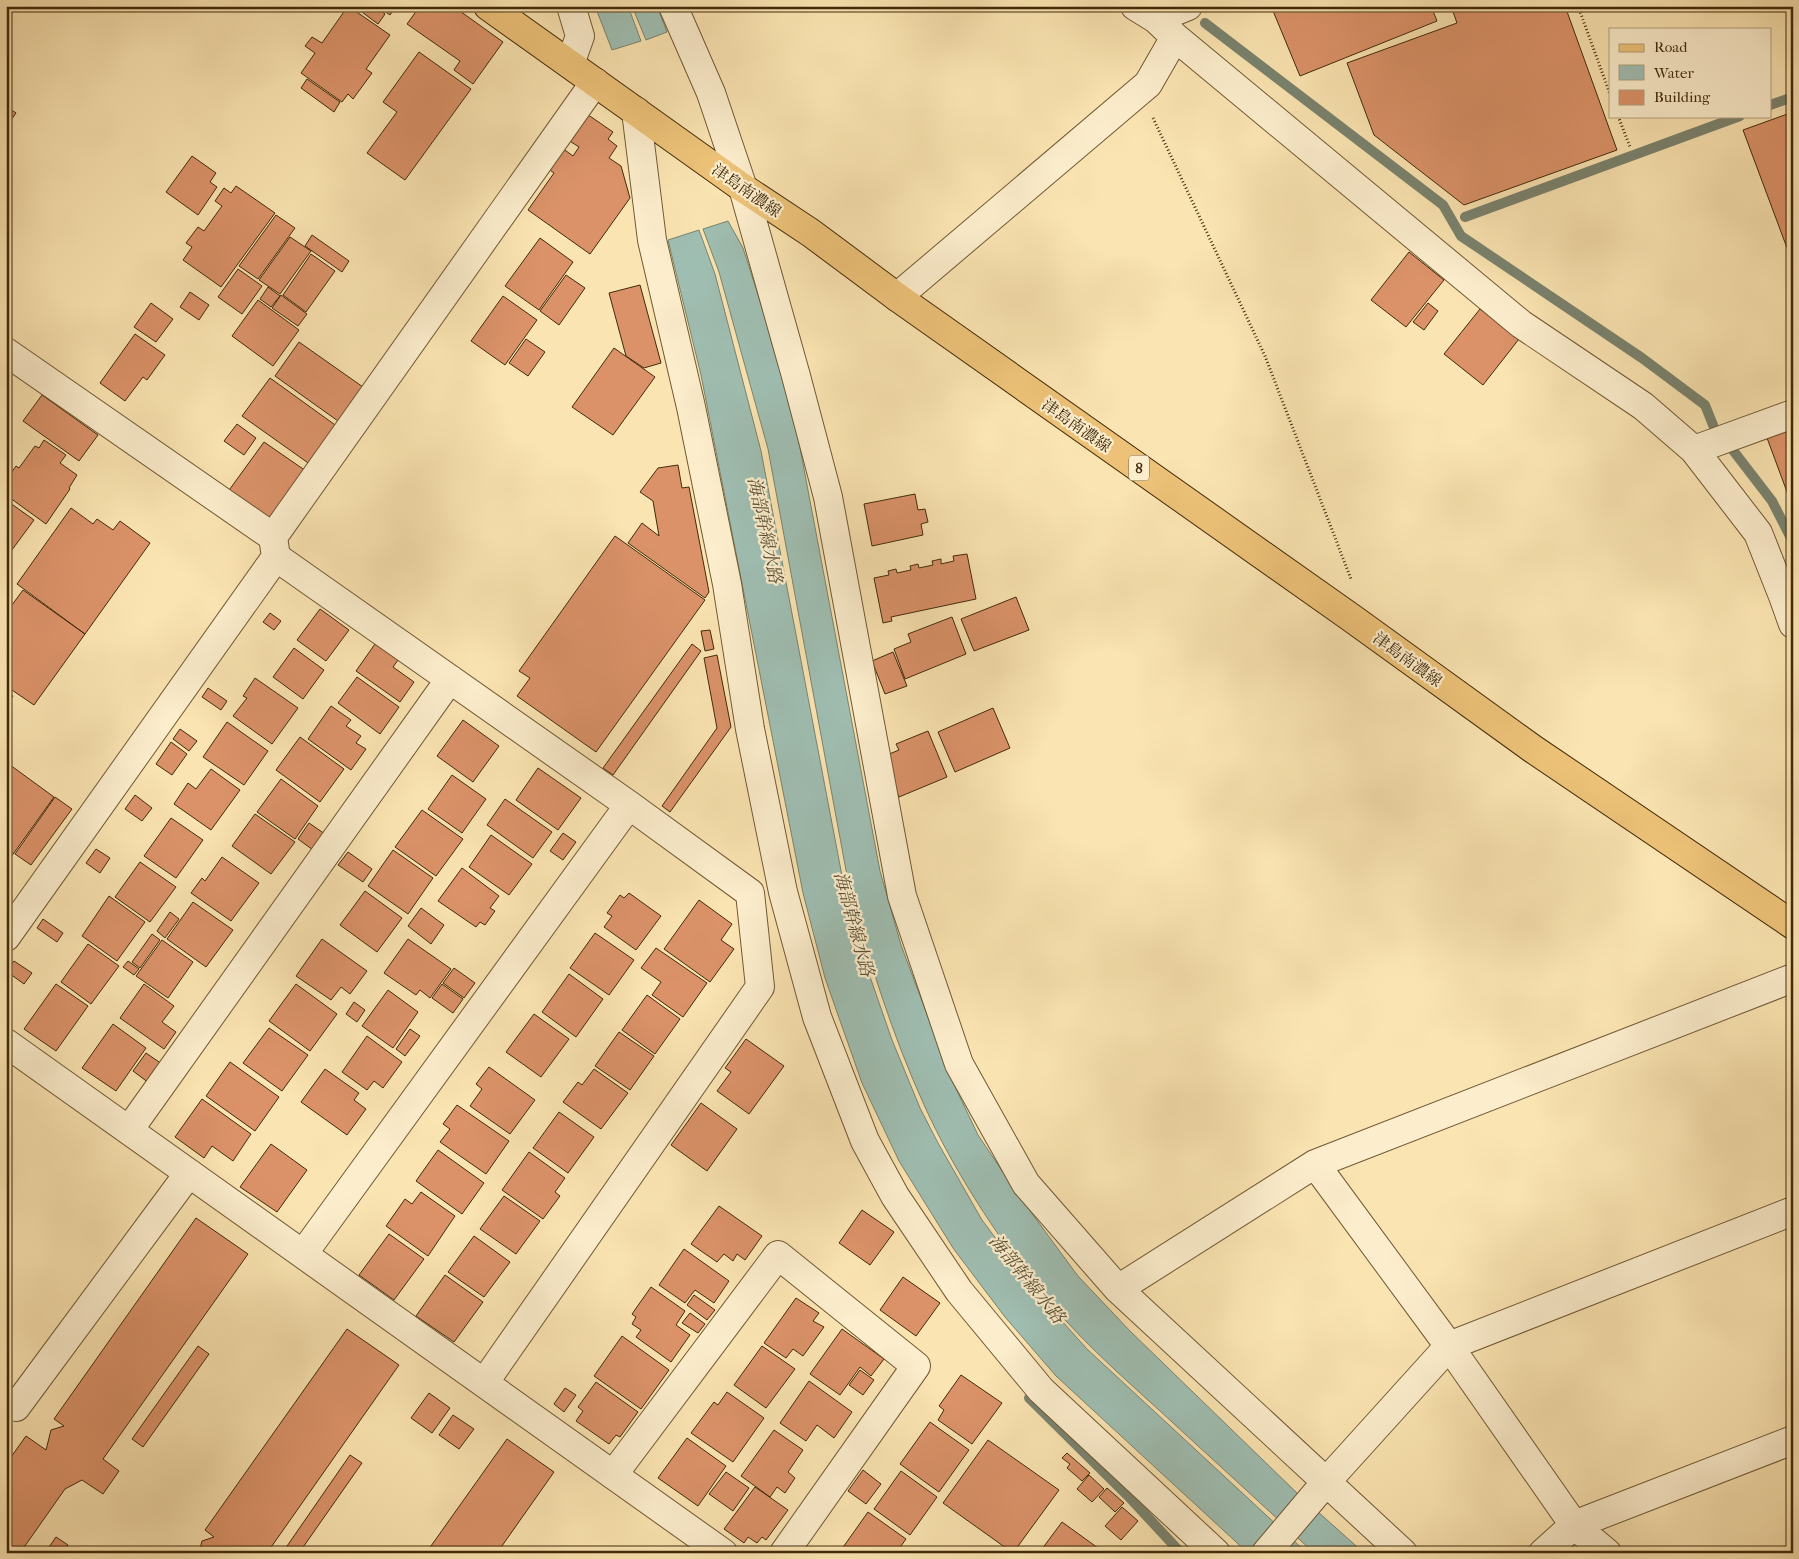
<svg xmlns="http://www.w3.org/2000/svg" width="1799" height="1559" font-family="'IM FELL French Canon','Noto Serif JP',serif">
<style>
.water{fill:#9fbeb2;stroke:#7a836f}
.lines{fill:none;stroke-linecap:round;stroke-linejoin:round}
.stream{stroke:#7a836f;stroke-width:10}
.building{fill:#db9269;stroke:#422a0a}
.minor-casing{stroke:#705834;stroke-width:30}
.primary-casing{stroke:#422a0a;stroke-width:30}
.path{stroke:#422a0a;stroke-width:3;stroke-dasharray:1 2.5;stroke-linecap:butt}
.minor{stroke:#fcedcc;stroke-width:28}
.primary{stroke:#edc278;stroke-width:28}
.labels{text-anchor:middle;stroke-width:4.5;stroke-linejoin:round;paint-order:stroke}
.shield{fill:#fcedcc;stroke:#7a6444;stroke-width:1}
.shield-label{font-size:15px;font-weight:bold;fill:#422a0a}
.street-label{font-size:16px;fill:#422a0a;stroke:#fcedcc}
.water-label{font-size:18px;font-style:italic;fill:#594f34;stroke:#fcedcc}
</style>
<rect width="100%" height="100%" fill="#fae4b1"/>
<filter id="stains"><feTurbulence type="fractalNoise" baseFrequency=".004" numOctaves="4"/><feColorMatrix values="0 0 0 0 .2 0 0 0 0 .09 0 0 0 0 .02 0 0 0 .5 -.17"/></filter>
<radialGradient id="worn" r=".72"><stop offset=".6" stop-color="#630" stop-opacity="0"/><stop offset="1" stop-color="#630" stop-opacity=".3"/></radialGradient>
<path class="water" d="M 595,6 L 628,6 L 641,41 L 612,50 Z
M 632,6 L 657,6 L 667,32 L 646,40 Z
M 728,221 L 743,248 L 790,395 L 880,871 L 901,945 L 950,1076 L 978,1135 L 1019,1196 L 1078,1276 L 1130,1331 L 1298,1494 L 1364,1553 L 1314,1553 C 1263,1505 1211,1458 1160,1411 C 1117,1372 1074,1334 1038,1288 C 996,1235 953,1169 925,1107 C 892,1035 868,958 848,881 L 768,449 L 719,272 L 703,229 Z
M 699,230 L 715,274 L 761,451 L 843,881 L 860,948 L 892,1040 L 920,1108 L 938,1143 L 982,1220 L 1035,1291 L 1087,1349 L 1307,1553 L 1248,1553 L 1056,1376 L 1005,1317 L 953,1248 L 899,1161 L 862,1083 L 825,978 L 803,893 L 701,375 L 668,240 Z"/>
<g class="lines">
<path class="stream" d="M 1205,23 L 1443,205 L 1461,236 L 1642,358 L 1705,405 L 1717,435
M 1770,105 L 1793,97
M 1465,217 L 1740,116
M 1732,449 L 1772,501 L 1793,542
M 1029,1398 L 1130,1498 L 1181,1553"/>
</g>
<path class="building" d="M 348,6 L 390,35 L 366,69 L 372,73 L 353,99 L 348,94 L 342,102 L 301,73 L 315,53 L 305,46 L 312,37 L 322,43 Z
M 354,6 L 374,6 L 385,14 L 378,24 Z
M 377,6 L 396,6 L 390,15 Z
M 420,6 L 453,6 L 503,42 L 473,84 L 454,70 L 460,61 L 407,24 Z
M 1271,6 L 1431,6 L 1437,21 L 1300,76 Z
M 1451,6 L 1565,6 L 1617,150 L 1464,205 L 1374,135 L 1347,63 L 1457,23 Z
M 419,52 L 471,89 L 405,180 L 367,153 L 397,112 L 383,102 Z
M 307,79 L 340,102 L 334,112 L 301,88 Z
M 6,106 L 16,113 L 6,127 Z
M 584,112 L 613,132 L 608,139 L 617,146 L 609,158 L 621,166 L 630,198 L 590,254 L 528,210 L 554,173 L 547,168 L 562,148 L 573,156 L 579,147 L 565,138 Z
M 1793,112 L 1793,264 L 1743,130 Z
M 192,156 L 216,173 L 210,182 L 217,187 L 198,215 L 166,192 Z
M 236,186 L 275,213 L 221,287 L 183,260 L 192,247 L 186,243 L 198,227 L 204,231 L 222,206 L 215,201 L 224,188 L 231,193 Z
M 276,215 L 295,228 L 258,279 L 239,266 Z
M 312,235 L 349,261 L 342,272 L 305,246 Z
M 290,237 L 311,251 L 280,294 L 259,280 Z
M 540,238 L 573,262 L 539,310 L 505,286 Z
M 1409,252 L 1444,280 L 1406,327 L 1371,300 Z
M 311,254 L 335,271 L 306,312 L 283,295 Z
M 238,269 L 262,286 L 242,314 L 218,297 Z
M 566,275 L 585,288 L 559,325 L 540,311 Z
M 640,285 L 661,363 L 644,368 L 626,356 L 609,293 Z
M 268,287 L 280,296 L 271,307 L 260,299 Z
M 190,292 L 209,305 L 199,320 L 180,307 Z
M 281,295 L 307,314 L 298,326 L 272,308 Z
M 503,296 L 537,320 L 505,365 L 471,341 Z
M 258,300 L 299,330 L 273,366 L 232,336 Z
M 151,303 L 173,319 L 156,342 L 134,327 Z
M 1428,303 L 1438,311 L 1424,330 L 1413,322 Z
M 1480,309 L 1519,339 L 1483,385 L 1444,354 Z
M 135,334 L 165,355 L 147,380 L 143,377 L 125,401 L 100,383 Z
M 526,339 L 545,352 L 528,376 L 509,363 Z
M 299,342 L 363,387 L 338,421 L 275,376 Z
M 614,348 L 655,377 L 613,435 L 572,407 Z
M 270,378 L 338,427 L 311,465 L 242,416 Z
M 42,395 L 98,435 L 79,461 L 23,421 Z
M 237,424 L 256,438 L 244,455 L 224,441 Z
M 1793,429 L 1793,508 L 1767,438 Z
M 44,440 L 66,455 L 60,463 L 77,475 L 69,488 L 70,489 L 46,524 L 6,495 L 6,480 L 16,466 L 19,468 L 35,446 L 39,448 Z
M 264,442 L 306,471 L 269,522 L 227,493 Z
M 678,465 L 682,488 L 689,487 L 709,592 L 705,598 L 628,543 L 642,523 L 659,536 L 653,501 L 640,492 L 658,468 Z
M 915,494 L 918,510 L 925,509 L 928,522 L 921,524 L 923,535 L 872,546 L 864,504 Z
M 6,500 L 34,520 L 6,558 Z
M 71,508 L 93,524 L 97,519 L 113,530 L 120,521 L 150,543 L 85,634 L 17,584 Z
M 615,536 L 705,600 L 596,752 L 517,696 L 530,678 L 519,671 Z
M 967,554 L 976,599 L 891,617 L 892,621 L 883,623 L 874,578 L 889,575 L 888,571 L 896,569 L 897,573 L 911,570 L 910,566 L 918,564 L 919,568 L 933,565 L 932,561 L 941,559 L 941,564 L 954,561 L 953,556 Z
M 23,590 L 85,634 L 34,705 L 6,686 L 6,613 Z
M 1016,597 L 1029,630 L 974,651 L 961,619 Z
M 320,609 L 349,630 L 326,661 L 297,640 Z
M 270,613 L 281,621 L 274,630 L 263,622 Z
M 952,617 L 966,654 L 905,679 L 894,649 L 911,642 L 908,634 Z
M 710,630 L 714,649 L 705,651 L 701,631 Z
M 375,644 L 398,660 L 393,667 L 414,682 L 400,702 L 356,671 Z
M 692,644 L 701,651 L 613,775 L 603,768 Z
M 294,648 L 324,670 L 303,699 L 273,677 Z
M 893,652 L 907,686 L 885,694 L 872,661 Z
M 717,655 L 731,727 L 670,812 L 662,806 L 717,728 L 704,658 Z
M 357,677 L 399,707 L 380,734 L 338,703 Z
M 255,678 L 298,708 L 272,744 L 233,716 L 247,698 L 243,696 Z
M 208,688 L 227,701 L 221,710 L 202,697 Z
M 6,691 L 13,696 L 6,706 Z
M 331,706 L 351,720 L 346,726 L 361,736 L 356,743 L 366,749 L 351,770 L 308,739 Z
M 993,708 L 1010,748 L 955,772 L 938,732 Z
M 463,720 L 499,746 L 473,782 L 437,756 Z
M 227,722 L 268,751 L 244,785 L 203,757 Z
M 180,729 L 197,741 L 189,751 L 173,739 Z
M 928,731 L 947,777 L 899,797 L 882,757 L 899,750 L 896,744 Z
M 300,737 L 344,769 L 320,802 L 276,770 Z
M 171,742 L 187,754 L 172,775 L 156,764 Z
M 6,762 L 54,797 L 11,857 L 6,853 Z
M 538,768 L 581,798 L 558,830 L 516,800 Z
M 211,769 L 240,790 L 211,830 L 174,804 L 188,783 L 196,789 Z
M 452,775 L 486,799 L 462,833 L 428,809 Z
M 281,779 L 318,806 L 295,839 L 257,812 Z
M 135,795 L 152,808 L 142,821 L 125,809 Z
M 55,797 L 72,809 L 31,865 L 15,854 Z
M 505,799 L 552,832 L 533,858 L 487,825 Z
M 422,810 L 463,839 L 436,876 L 395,847 Z
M 255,814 L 295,842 L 271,874 L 232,846 Z
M 171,818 L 203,840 L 176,878 L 144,856 Z
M 309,823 L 325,834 L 313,850 L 298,839 Z
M 563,833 L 576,842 L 563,860 L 550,851 Z
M 491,835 L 532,864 L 509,895 L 469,867 Z
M 96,849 L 110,858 L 100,873 L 86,863 Z
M 393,850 L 433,878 L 408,914 L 368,886 Z
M 348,852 L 372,869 L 363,882 L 338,865 Z
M 222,857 L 259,883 L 231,921 L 191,893 L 202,878 L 205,881 Z
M 140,862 L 176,887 L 150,922 L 115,897 Z
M 462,868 L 499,896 L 490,908 L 495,911 L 485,925 L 480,922 L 476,927 L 438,901 Z
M 365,891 L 402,918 L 377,952 L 340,925 Z
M 629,893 L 661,916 L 636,950 L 604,927 L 612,916 L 607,913 L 620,895 L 624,898 Z
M 109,896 L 145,922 L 117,961 L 82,936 Z
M 699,900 L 732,924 L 721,940 L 734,949 L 710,982 L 664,949 Z
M 193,902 L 233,930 L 206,967 L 167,939 Z
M 421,908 L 444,925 L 431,944 L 408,926 Z
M 170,912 L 179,919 L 165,938 L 157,931 Z
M 43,919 L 63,933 L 57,942 L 37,928 Z
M 595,933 L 634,960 L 609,995 L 570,968 Z
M 152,934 L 160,940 L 140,968 L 132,962 Z
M 322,939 L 367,971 L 350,994 L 341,987 L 331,1000 L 296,976 Z
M 408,939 L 451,969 L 430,998 L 420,990 L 416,995 L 384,973 Z
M 162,940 L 193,962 L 168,998 L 136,976 Z
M 88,944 L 119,966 L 91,1004 L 61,982 Z
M 656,948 L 707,983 L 683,1017 L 652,995 L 661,982 L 641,968 Z
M 14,961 L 32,973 L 24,984 L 6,971 Z
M 128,961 L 139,969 L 134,975 L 123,967 Z
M 454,968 L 475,983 L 464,998 L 443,983 Z
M 569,974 L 603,999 L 576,1037 L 542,1012 Z
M 56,984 L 88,1006 L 56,1051 L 24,1029 Z
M 144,984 L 174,1006 L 162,1022 L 176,1032 L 164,1049 L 120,1018 Z
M 296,984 L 337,1014 L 310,1051 L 269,1021 Z
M 442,984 L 463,999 L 453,1013 L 432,998 Z
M 388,990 L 418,1012 L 393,1048 L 362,1026 Z
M 647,995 L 680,1019 L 655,1054 L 622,1030 Z
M 354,1002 L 365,1010 L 357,1022 L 346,1014 Z
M 534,1014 L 569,1039 L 541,1077 L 506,1052 Z
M 113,1024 L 146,1048 L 116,1091 L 82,1068 Z
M 269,1028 L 308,1055 L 282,1091 L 243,1063 Z
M 410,1029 L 420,1036 L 405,1056 L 396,1049 Z
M 619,1032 L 654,1056 L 630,1090 L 595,1066 Z
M 367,1036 L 402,1062 L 383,1088 L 374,1081 L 367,1090 L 342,1072 Z
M 746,1039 L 784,1066 L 749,1114 L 717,1091 L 731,1072 L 725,1068 Z
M 146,1053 L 162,1064 L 149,1083 L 133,1071 Z
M 230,1062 L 279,1097 L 255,1131 L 206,1096 Z
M 489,1067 L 535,1100 L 510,1134 L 470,1106 L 482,1089 L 476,1084 Z
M 325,1069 L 359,1093 L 354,1100 L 366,1109 L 347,1135 L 301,1102 Z
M 594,1069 L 628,1093 L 601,1129 L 563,1102 L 578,1082 L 582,1085 Z
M 202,1099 L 251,1134 L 233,1161 L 212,1146 L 204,1158 L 175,1137 Z
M 701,1103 L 737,1129 L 707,1171 L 671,1145 Z
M 457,1105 L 509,1141 L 486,1174 L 440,1142 L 450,1129 L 443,1124 Z
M 559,1112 L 594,1137 L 568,1173 L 533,1148 Z
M 271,1144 L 307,1170 L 277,1212 L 240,1187 Z
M 438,1150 L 484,1183 L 462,1214 L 416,1181 Z
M 529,1152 L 565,1178 L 555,1192 L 560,1196 L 543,1219 L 502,1190 Z
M 421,1192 L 455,1216 L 428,1256 L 386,1226 L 405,1199 L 412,1204 Z
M 504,1196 L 540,1221 L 516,1254 L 480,1229 Z
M 719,1206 L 762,1236 L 745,1260 L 737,1254 L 733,1261 L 724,1254 L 717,1262 L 691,1244 Z
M 862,1210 L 894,1232 L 870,1265 L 839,1243 Z
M 196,1218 L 248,1254 L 103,1459 L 119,1471 L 103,1494 L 82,1480 L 65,1489 L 20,1553 L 6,1553 L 6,1464 L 26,1436 L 46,1450 L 51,1430 L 64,1426 L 54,1419 Z
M 389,1234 L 424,1259 L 394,1300 L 359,1275 Z
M 474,1236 L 510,1262 L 484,1297 L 448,1272 Z
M 684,1249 L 729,1281 L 714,1303 L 695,1290 L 685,1303 L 659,1285 Z
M 445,1275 L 483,1302 L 454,1342 L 416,1316 Z
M 903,1277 L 940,1303 L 916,1336 L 880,1310 Z
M 651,1287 L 685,1311 L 676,1325 L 690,1335 L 671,1362 L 636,1337 L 641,1330 L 632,1324 L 636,1317 L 632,1314 Z
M 694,1295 L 715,1310 L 707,1320 L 687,1305 Z
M 796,1298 L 819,1313 L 813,1321 L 824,1327 L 803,1356 L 793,1349 L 786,1358 L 764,1343 Z
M 690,1313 L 705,1324 L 698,1333 L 682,1323 Z
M 347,1329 L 399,1365 L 267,1553 L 199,1553 L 202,1541 L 214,1537 L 205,1530 Z
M 842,1329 L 884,1359 L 871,1376 L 860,1367 L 840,1395 L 810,1374 Z
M 622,1336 L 669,1370 L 641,1409 L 594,1376 Z
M 198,1346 L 209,1354 L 143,1447 L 132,1439 Z
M 762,1346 L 795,1369 L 766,1408 L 734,1385 Z
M 860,1370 L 874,1380 L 863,1395 L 849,1385 Z
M 961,1375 L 1002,1403 L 972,1444 L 938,1420 L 944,1410 L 939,1406 Z
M 809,1381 L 852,1412 L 834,1438 L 817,1425 L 806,1441 L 780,1423 Z
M 596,1382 L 638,1412 L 620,1437 L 616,1435 L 609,1444 L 576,1421 L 583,1411 L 578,1407 Z
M 565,1388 L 576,1395 L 564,1412 L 554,1404 Z
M 727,1392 L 764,1418 L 733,1462 L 691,1433 L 714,1402 L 718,1405 Z
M 429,1393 L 450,1408 L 432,1433 L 411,1418 Z
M 453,1415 L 474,1429 L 459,1449 L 439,1435 Z
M 930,1422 L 969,1450 L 939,1492 L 900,1464 Z
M 774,1430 L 803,1450 L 788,1472 L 795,1478 L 785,1493 L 777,1487 L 770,1497 L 741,1476 Z
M 687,1438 L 726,1466 L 698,1506 L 658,1478 Z
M 507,1439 L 554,1472 L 497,1553 L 426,1553 Z
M 988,1440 L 1059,1490 L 1013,1553 L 943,1503 Z
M 1067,1453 L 1090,1473 L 1082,1481 L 1067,1468 L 1070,1464 L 1062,1458 Z
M 350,1455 L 362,1463 L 299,1553 L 290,1553 L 285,1549 Z
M 863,1470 L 881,1484 L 866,1504 L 848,1491 Z
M 901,1471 L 937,1497 L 910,1535 L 874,1509 Z
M 726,1472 L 749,1488 L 733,1511 L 709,1494 Z
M 1089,1475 L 1104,1489 L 1092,1502 L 1077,1489 Z
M 755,1487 L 788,1510 L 766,1540 L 762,1537 L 757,1543 L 748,1537 L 744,1543 L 724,1529 Z
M 1107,1488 L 1124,1503 L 1115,1512 L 1099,1497 Z
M 1122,1507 L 1138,1521 L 1121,1540 L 1105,1526 Z
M 868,1512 L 906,1539 L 896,1553 L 839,1553 Z
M 1062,1522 L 1105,1553 L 1039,1553 Z
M 56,1537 L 68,1545 L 63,1553 L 45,1553 Z
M 657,1547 L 666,1553 L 653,1553 Z
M 177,1548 L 185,1553 L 173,1553 Z"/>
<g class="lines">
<defs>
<path id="minor" d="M 673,6 L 711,93 L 743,188 L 796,376 L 828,497 L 902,896 L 959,1064 L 1026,1184 L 1118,1289 L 1403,1553
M 1156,19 L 1188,6
M 1175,37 L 1521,324 L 1643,406 L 1694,450 L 1758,533 L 1783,596 L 1793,624
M 570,64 L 580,36 L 571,6
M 636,111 L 652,240 L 691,407 L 727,584 L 750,729 L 783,892 L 817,1017 L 865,1141 L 895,1196 L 959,1291 L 1041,1390 L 1216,1553
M 897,297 L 1148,84 L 1175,37 L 1156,19 L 1135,6
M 6,352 L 273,537 L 276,557 L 6,937
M 1694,450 L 1793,414
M 273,537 L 595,82
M 276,557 L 629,805 L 750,893 L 760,987 L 484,1383
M 6,1043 L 723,1553
M 129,1130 L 450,679
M 1315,1164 L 1449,1346 L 1574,1525 L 1607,1553
M 303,1254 L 629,805
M 1118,1289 L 1315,1164 L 1793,978
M 6,1400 L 16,1407 L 189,1173
M 613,1475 L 778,1255 L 916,1366 L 784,1553
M 1266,1553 L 1326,1482 L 1449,1346 L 1793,1211
M 1543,1553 L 1574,1525 L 1793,1440"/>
<path id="primary" d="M 488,6 L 743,188 L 811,233 L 897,297 L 1353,619 L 1533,749 L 1793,925"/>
</defs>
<use href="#minor" class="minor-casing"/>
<use href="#primary" class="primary-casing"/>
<path class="path" d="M 1578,6 L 1610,94
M 1618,116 L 1630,147
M 1153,118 L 1265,356 L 1351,579"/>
<use href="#minor" class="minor"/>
<use href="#primary" class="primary"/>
</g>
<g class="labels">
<rect class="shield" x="1129" y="455.5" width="20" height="25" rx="4"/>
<g class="shield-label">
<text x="1139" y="473">8</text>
</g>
<g class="street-label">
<text transform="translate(747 190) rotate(35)" y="6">津島南濃線</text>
<text transform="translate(1077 425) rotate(35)" y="6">津島南濃線</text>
<text transform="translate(1408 659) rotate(36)" y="6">津島南濃線</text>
</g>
<g class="water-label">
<text transform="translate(765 530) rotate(78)" y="6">海部幹線水路</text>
<text transform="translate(854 924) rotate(75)" y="6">海部幹線水路</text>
<text transform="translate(1027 1279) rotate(51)" y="6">海部幹線水路</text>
</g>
</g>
<rect width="1799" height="1559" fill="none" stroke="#fae4b1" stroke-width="25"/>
<rect x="8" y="8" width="1784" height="1544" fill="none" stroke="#422a0a" stroke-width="2.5"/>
<rect x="12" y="12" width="1774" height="1534" fill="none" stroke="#422a0a"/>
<rect x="1609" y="28" width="162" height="90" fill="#fcedcc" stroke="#b29f7e"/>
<rect x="1619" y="44" width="25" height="8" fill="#edc278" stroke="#b29f7e"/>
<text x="1654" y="52" font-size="15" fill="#422a0a">Road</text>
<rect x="1619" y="65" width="25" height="15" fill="#9fbeb2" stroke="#b29f7e"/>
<text x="1654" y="78" font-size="15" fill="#422a0a">Water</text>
<rect x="1619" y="90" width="25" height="15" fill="#db9269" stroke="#b29f7e"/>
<text x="1654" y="102" font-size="15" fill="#422a0a">Building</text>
<rect width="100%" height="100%" filter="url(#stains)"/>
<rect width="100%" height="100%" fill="url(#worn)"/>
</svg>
